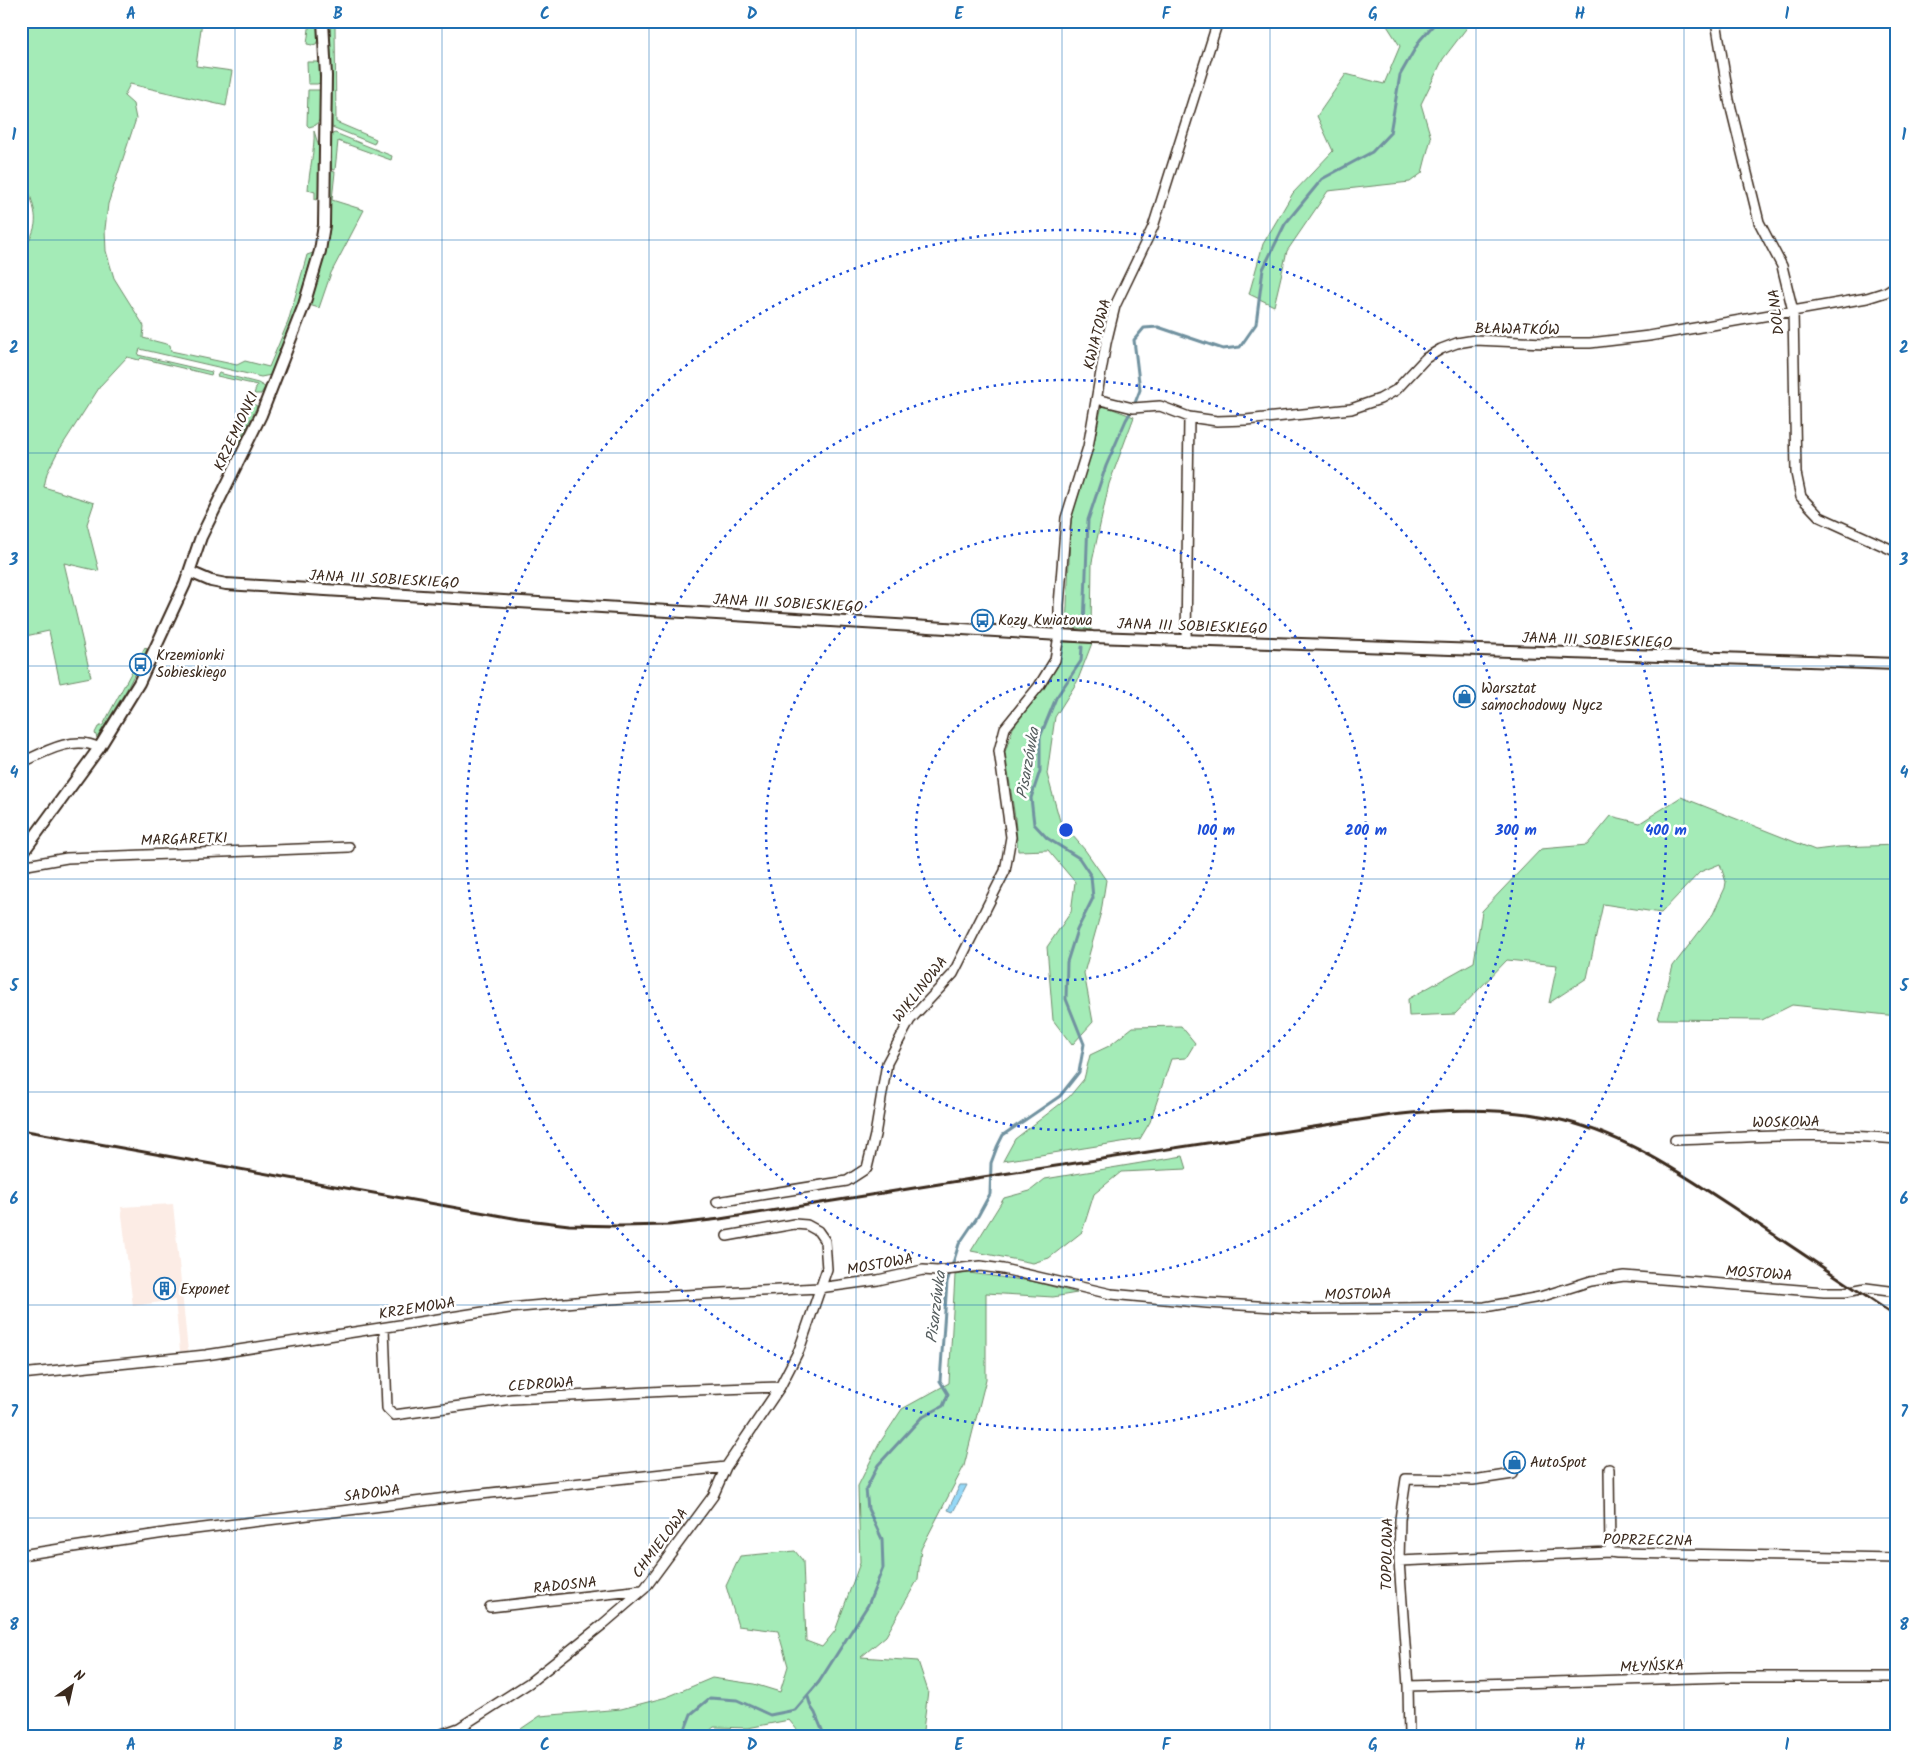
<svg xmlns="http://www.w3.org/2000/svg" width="1918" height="1758" font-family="Kalam,sans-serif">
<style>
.built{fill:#fcece5}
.green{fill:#a4ebb7;stroke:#708a6a}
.water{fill:#95d8f7;stroke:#7192a0}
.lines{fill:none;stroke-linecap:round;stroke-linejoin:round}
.stream{stroke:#7192a0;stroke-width:3}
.minor-casing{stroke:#3b2a1e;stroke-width:12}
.tertiary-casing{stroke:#3b2a1e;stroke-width:14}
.minor{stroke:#fff;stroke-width:9}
.tertiary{stroke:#fff;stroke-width:10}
.rail{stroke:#3b2a1e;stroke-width:3}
.grid{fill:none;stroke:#1f6fb2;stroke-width:1;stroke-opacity:0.55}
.ring{fill:none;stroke:#1d4ed8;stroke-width:2.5;stroke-dasharray:2.5 5}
.labels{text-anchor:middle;stroke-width:5;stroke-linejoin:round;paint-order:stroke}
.street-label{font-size:15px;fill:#3b2a1e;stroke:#fff}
.poi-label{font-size:15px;fill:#3b2a1e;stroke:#fff;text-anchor:start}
.water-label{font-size:16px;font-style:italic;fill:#565e5f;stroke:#fff}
.centre{fill:#1d4ed8;stroke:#fff;stroke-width:2.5}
.ring-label{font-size:15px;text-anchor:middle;font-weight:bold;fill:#1d4ed8;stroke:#fff;stroke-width:5;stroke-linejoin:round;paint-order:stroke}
.neatline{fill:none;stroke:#1f6fb2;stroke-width:2}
.grid-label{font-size:16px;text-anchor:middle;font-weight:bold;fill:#1f6fb2}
</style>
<rect width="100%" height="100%" fill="#fff"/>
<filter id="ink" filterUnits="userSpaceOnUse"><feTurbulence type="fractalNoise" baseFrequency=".02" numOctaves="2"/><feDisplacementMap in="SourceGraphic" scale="10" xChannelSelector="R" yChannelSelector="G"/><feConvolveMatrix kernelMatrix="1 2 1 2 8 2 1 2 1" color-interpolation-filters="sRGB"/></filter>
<g filter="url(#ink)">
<path class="built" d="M 173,1204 L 188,1351 L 180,1351 L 175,1300 L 133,1306 L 121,1207 Z"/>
<path class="green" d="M 21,21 L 202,21 L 196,66 L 232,71 L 226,106 L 130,84 L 124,96 L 133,104 L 136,119 L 108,204 L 105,229 L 106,251 L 114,278 L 144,326 L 143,338 L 170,345 L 171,351 L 237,365 L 245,361 L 269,367 L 288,322 L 307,255 L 313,253 L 298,303 L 271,375 L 261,377 L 140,349 L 138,355 L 212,372 L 211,375 L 141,358 L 139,360 L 127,357 L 101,385 L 56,455 L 47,473 L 44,487 L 94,503 L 87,524 L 99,571 L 64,563 L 91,677 L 60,683 L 49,631 L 21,637 L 21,256 C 40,222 38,221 27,185 L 21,182 Z
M 310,21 L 317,21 L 320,36 L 316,44 L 312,45 L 307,44 Z
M 328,21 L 334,21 L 335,26 L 336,122 L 376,139 L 374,144 L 332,127 Z
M 1384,21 L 1472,21 L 1443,59 L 1421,104 L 1431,138 L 1422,173 L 1410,182 L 1328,191 L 1287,251 L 1274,306 L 1249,294 L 1263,244 L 1293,193 L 1333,151 L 1317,116 L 1346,74 L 1384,84 L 1400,46 Z
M 307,62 L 318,62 L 320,64 L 320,83 L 317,84 L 308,84 Z
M 308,90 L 320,90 L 320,119 L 316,125 L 309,127 L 307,125 Z
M 314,131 L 320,150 L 319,198 L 315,200 L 315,192 L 308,190 C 309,170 315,150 314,131 Z
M 335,133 L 392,156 L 391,160 L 338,141 L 335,170 L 331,169 L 330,135 Z
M 331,171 L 335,172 L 332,200 L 364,210 L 331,273 L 319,308 L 309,305 C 312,294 317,283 320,272 C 328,239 329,205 331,171 Z
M 219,373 L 258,383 L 265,387 L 261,394 L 254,394 L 257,385 L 217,376 Z
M 251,403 L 257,406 L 238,446 L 232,444 L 238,443 L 246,426 L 242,424 Z
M 1102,405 L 1134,417 L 1109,484 L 1092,562 L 1091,630 L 1066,627 L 1071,519 L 1093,446 Z
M 1064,642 L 1092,643 L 1077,682 L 1055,717 L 1047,774 L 1060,821 L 1085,850 L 1106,880 L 1101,912 L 1084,973 L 1093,1022 L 1072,1045 L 1053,1020 L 1047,947 L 1071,912 L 1075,882 L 1048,850 L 1018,851 L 1015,818 L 1005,752 L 1013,728 L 1039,694 L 1058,664 Z
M 145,647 L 147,649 L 127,689 L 97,738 L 95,733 L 98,727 L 103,725 Z
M 1681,797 L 1815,850 L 1839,847 L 1897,845 L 1897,1016 L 1792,1005 L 1762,1020 L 1658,1019 L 1673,966 L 1713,914 L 1725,888 L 1726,882 L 1720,864 L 1700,872 L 1661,913 L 1603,904 L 1587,978 L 1549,1003 L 1557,965 L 1507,960 L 1455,1014 L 1409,1016 L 1408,999 L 1474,962 L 1482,911 L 1541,849 L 1587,845 L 1611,816 L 1640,823 Z
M 1181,1026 L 1195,1043 L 1186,1058 L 1171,1059 L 1150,1122 L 1140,1139 L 1003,1161 L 1015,1139 L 1069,1097 L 1084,1079 L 1090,1055 L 1109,1046 L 1133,1027 Z
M 1183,1156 L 1187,1169 L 1121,1172 L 1094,1194 L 1082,1232 L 1049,1258 L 1033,1263 L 971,1251 L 1004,1198 L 1030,1191 L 1045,1179 Z
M 969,1273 L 1031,1281 L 1077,1293 L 1053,1297 L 986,1293 L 986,1379 L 964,1466 L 921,1549 L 918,1579 L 886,1636 L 861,1657 L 918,1661 L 928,1691 L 923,1730 L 913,1737 L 803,1737 L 789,1720 L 748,1728 L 714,1727 L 702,1737 L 509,1737 L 540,1716 L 621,1709 L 667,1697 L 712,1678 L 754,1684 L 780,1692 L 788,1666 L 778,1631 L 738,1626 L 726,1586 L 740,1556 L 795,1551 L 803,1561 L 806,1641 L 822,1647 L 835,1631 L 860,1563 L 858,1486 L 879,1444 L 902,1409 L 949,1383 L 955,1275 Z"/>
<path class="water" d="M 960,1485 L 967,1485 L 953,1512 L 948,1510 Z"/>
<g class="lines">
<path class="stream" d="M 1084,626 L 1088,520 L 1106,466 L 1126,420 L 1133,408 L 1140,390 L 1134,340 L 1144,328 L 1158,327 L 1223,349 L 1240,347 L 1256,324 L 1263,269 L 1285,224 L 1322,179 L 1372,152 L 1390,133 L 1400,75 L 1420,40 L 1437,21
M 808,1697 L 811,1707 L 815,1713 L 825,1737
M 630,1737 L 646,1735 L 650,1737
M 678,1737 L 684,1732 L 691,1714 L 710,1698 L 737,1700 L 770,1715 L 795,1710 L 819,1682 L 868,1605 L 883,1568 L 882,1539 L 868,1509 L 866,1489 L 878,1465 L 921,1418 L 943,1406 L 948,1394 L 940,1381 L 947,1282 L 959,1244 L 978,1216 L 990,1194 L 991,1163 L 997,1147 L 1003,1135 L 1060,1096 L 1079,1072 L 1084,1044 L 1066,999 L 1067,962 L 1077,930 L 1093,898 L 1091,876 L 1079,858 L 1047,838 L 1034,824 L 1031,798 L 1040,771 L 1040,737 L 1056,698 L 1081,661 L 1082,647"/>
<defs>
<path id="minor" d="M 1716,21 L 1729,100 L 1759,222 L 1782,266 L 1793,311 L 1796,473 L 1801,497 L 1820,517 L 1897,552
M 1096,399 L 1133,408 L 1160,406 L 1189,417 L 1217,421 L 1246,420 L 1351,409 L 1380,399 L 1396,390 L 1426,358 L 1441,349 L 1457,343 L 1475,340 L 1544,343 L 1590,343 L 1649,336 L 1867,298 L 1886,292 L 1897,285
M 1186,641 L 1189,417
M 21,763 C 44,752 75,734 99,748
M 21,863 L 27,865 L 67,858 L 349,847
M 1675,1140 C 1749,1137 1823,1132 1897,1139
M 717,1202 L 847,1181 L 867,1168 L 875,1135 L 887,1063 L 910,1020 L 953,974 L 1005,871 L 1011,837 L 999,751 L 1005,728 L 1039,686 L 1055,660 L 1059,635 L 1059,605 L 1066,518 L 1088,447 L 1106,343 L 1115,306 L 1153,227 L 1218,21
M 384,1328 L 387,1408 L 394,1415 L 512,1399 L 668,1391 L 780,1387
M 21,1374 L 206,1355 L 509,1308 L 610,1299 L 819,1288 L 878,1280 L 923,1270 L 937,1271 L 980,1266 L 1003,1269 L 1111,1294 L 1207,1303 L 1309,1309 L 1485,1307 L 1540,1297 L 1591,1281 L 1624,1276 L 1824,1292 L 1845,1292 L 1866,1288 L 1897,1292
M 1609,1469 L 1610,1552
M 21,1555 L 171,1532 L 463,1496 L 726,1467
M 1399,1561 L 1610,1552 L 1617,1553 L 1897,1558
M 490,1607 L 642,1590
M 1408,1686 L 1729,1677 L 1897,1677
M 434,1737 L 459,1728 L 529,1683 L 602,1625 L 645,1588 L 713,1496 L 726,1467 L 780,1387 L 799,1350 L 827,1269 L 825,1241 L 818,1231 L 807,1225 L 794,1224 L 727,1236
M 1409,1737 L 1408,1686 L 1399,1561 L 1400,1519 L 1406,1479 L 1473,1480 L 1513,1474"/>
<path id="tertiary" d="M 190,572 L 211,581 L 226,584 L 1093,637 L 1897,664
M 21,855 L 99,748 L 139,683 L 185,584 L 201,537 L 261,415 L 304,305 L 320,251 L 324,225 L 326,76 L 323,21"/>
</defs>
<use href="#minor" class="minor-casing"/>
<use href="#tertiary" class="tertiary-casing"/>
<use href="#minor" class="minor"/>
<use href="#tertiary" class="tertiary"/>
<path class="rail" d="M 21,1130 L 519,1219 L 569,1225 L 620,1226 L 669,1225 L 720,1219 L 983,1177 L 1392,1115 C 1450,1108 1508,1107 1565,1121 C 1633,1138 1691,1180 1749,1218 C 1798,1251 1847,1284 1897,1317"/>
</g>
</g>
<path class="grid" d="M 235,21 L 235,1737M 442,21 L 442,1737M 649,21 L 649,1737M 856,21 L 856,1737M 1062,21 L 1062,1737M 1270,21 L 1270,1737M 1476,21 L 1476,1737M 1684,21 L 1684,1737M 21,240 L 1897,240M 21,453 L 1897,453M 21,666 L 1897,666M 21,879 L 1897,879M 21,1092 L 1897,1092M 21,1305 L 1897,1305M 21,1518 L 1897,1518"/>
<g class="ring">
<circle cx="1066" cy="830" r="150"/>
<circle cx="1066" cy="830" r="300"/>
<circle cx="1066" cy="830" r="450"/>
<circle cx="1066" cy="830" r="600"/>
</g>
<defs>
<symbol id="bus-ring" viewBox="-11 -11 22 22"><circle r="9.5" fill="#fff" stroke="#1f6fb2" stroke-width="1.5"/><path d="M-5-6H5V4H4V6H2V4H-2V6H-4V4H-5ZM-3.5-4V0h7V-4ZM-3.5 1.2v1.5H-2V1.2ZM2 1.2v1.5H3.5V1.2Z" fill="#1f6fb2"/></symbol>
<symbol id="shop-ring" viewBox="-11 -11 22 22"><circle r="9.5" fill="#fff" stroke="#1f6fb2" stroke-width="1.5"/><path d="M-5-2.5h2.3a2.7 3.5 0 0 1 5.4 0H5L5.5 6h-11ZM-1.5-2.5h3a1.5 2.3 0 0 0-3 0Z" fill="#1f6fb2"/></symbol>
<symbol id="building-ring" viewBox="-11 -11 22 22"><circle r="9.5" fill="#fff" stroke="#1f6fb2" stroke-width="1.5"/><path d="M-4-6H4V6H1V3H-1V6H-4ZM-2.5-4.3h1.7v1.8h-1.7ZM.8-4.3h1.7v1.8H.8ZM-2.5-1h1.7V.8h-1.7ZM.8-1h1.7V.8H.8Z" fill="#1f6fb2"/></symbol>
</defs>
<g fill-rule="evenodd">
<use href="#bus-ring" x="970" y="608" width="25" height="25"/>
<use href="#bus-ring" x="128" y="652" width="25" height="25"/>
<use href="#shop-ring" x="1452" y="684" width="25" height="25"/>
<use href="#building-ring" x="152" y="1276" width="25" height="25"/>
<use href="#shop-ring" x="1502" y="1450" width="25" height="25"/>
</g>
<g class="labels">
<g class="street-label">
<text transform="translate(1776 312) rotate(-97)" y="5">DOLNA</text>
<text transform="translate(1517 329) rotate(1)" y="5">BŁAWATKÓW</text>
<text transform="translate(1097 334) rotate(-76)" y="5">KWIATOWA</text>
<text transform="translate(236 431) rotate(-65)" y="5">KRZEMIONKI</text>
<text transform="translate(384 579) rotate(3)" y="5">JANA III SOBIESKIEGO</text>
<text transform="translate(788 603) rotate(3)" y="5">JANA III SOBIESKIEGO</text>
<text transform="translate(1192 626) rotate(2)" y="5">JANA III SOBIESKIEGO</text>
<text transform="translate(1597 640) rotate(2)" y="5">JANA III SOBIESKIEGO</text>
<text transform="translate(184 839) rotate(-2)" y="5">MARGARETKI</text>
<text transform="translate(920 989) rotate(-52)" y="5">WIKLINOWA</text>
<text transform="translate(1786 1122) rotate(-1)" y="5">WOSKOWA</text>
<text transform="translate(880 1264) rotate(-10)" y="5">MOSTOWA</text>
<text transform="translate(1759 1273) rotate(4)" y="5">MOSTOWA</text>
<text transform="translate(1358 1294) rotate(-1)" y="5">MOSTOWA</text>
<text transform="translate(417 1308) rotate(-9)" y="5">KRZEMOWA</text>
<text transform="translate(541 1384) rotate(-4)" y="5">CEDROWA</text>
<text transform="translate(372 1493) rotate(-7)" y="5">SADOWA</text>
<text transform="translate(1648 1540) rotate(1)" y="5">POPRZECZNA</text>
<text transform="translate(660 1543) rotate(-53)" y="5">CHMIELOWA</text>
<text transform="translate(1387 1554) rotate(-89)" y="5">TOPOLOWA</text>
<text transform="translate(565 1585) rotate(-6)" y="5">RADOSNA</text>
<text transform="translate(1652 1666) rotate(-2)" y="5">MŁYŃSKA</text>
</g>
<g class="poi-label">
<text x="998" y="625">Kozy Kwiatowa</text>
<text x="156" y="660">Krzemionki<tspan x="156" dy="17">Sobieskiego</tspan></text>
<text x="1481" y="693">Warsztat<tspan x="1481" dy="17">samochodowy Nycz</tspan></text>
<text x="180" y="1294">Exponet</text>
<text x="1530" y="1467">AutoSpot</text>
</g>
<g class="water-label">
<text transform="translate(1027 763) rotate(-80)" y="6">Pisarzówka</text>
<text transform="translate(935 1307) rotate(-83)" y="6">Pisarzówka</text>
</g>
</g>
<circle cx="1066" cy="830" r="8" class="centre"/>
<g class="ring-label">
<text x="1216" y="835">100 m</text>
<text x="1366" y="835">200 m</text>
<text x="1516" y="835">300 m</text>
<text x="1666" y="835">400 m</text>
</g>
<rect width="1918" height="1758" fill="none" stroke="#fff" stroke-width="55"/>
<g transform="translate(72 1686) rotate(34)" stroke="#ffffff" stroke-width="4" paint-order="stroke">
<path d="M0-4L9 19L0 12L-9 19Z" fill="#3b2a1e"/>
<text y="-8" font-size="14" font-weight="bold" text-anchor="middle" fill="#3b2a1e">N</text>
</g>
<rect x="28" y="28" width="1862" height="1702" class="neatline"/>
<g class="grid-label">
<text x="131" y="19">A</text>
<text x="338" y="19">B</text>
<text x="545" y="19">C</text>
<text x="752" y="19">D</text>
<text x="959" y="19">E</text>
<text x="1166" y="19">F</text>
<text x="1373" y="19">G</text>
<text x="1580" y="19">H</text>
<text x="1787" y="19">I</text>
<text x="14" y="140">1</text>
<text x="1904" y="140">1</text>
<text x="14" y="353">2</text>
<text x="1904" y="353">2</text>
<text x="14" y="565">3</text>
<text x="1904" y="565">3</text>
<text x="14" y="778">4</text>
<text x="1904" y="778">4</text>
<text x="14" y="991">5</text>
<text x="1904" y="991">5</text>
<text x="14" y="1204">6</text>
<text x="1904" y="1204">6</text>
<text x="14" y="1417">7</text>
<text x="1904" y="1417">7</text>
<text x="14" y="1630">8</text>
<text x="1904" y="1630">8</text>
<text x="131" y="1750">A</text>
<text x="338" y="1750">B</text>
<text x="545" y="1750">C</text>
<text x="752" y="1750">D</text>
<text x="959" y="1750">E</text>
<text x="1166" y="1750">F</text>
<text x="1373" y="1750">G</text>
<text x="1580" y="1750">H</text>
<text x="1787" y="1750">I</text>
</g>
</svg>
